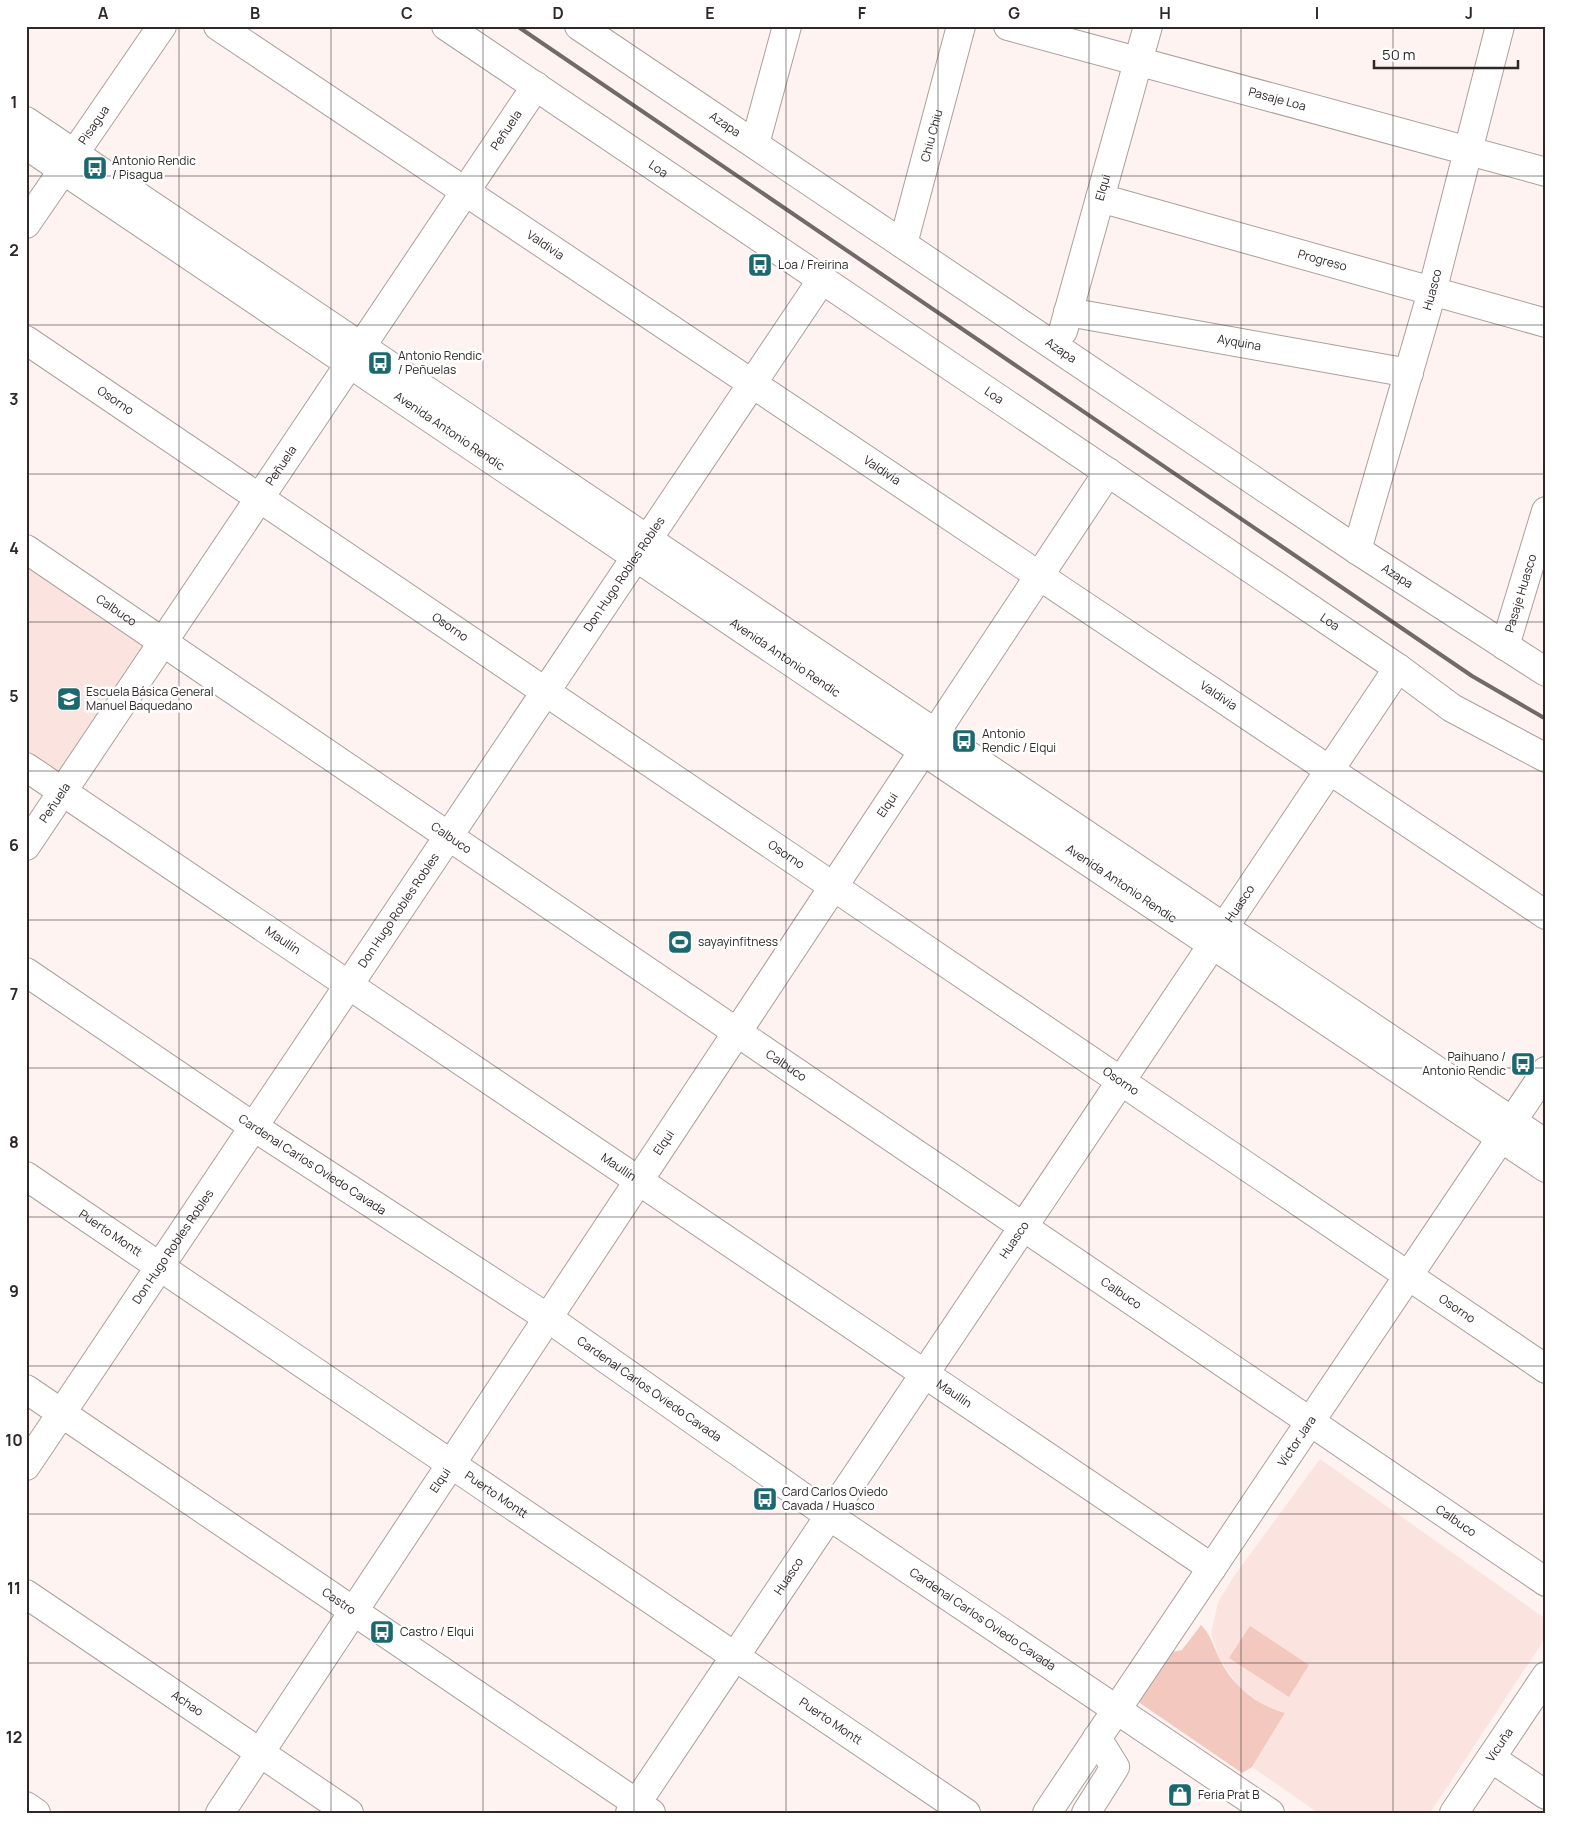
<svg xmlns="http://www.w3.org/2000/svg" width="1572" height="1839" font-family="Manrope,sans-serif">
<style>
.built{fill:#fbe4df}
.green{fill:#f3c8be}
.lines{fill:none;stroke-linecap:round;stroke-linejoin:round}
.minor-casing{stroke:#ac9f9c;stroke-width:30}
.major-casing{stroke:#ac9f9c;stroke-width:30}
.minor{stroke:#fff;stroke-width:28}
.major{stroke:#fff;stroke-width:28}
.rail{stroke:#726a69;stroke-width:4}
.grid{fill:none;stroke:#2e2928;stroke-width:1;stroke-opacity:0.55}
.labels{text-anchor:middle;stroke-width:5;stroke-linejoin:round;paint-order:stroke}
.street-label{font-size:12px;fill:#2e2928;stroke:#fff}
.poi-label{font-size:12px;fill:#2e2928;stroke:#fff;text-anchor:start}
.neatline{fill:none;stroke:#2e2928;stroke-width:2}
.grid-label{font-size:16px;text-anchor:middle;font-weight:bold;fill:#2e2928}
</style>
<rect width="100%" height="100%" fill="#fff3f1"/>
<path class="built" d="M 26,567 L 146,648 L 61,773 L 26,750 Z
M 1320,1459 L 1546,1619 L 1546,1637 L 1430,1813 L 1318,1813 L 1252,1767 L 1285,1713 L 1265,1706 L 1239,1687 L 1219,1658 L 1211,1634 L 1218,1602 L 1234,1576 Z"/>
<path class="green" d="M 1201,1625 C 1211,1635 1213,1645 1219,1658 C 1232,1685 1256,1705 1285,1713 L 1252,1767 L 1242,1773 L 1137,1701 L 1172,1652 L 1182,1650 Z
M 1250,1626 L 1309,1665 L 1289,1697 L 1229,1658 Z"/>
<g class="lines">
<defs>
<g id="minor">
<path id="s1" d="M 218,26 L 1546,915"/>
<path id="s2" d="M 446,26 L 1398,668 L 1452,708 L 1546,758"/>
<path id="s3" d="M 579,26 L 1357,550 L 1546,672"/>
<path id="s4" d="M 1008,26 L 1546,172"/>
<path d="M 755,144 L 787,26"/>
<path id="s5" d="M 1100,198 L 1546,323"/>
<path id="s6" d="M 903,244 L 961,26"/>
<path id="s7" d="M 1068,312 L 1409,373"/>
<path id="s8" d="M 1063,331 L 1148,26"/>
<path id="s9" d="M 26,340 L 1546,1369"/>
<path id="s10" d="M 26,549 L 1546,1582"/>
<path id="s11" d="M 1357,550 L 1432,292 L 1500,26"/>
<path id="s12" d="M 1505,646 L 1546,511"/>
<path id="s13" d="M 26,767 L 1212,1568"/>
<path id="s14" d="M 26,846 L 536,86"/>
<path id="s15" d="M 26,972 L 254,1127 L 548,1318 L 844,1526 L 1270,1813"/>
<path id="s16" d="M 26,1176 L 966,1813"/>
<path id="s17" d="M 26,1389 L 651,1813"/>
<path id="s18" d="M 26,1466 L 821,281"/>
<path id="s19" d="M 26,1594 L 349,1813"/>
<path d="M 1491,1758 L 1546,1795"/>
<path d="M 26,1806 L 36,1813"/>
<path id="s20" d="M 220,1813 L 1108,472"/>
<path id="s21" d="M 630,1813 L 1398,668"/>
<path d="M 1086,1813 L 1115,1767 L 1097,1738"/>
<path id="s22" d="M 1454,1813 L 1546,1676"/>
</g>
<g id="major">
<path d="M 26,121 L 1546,1144"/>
<path id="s23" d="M 26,145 L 923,751 L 1546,1168"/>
<path id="s24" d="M 26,224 L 162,26"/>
<path id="s25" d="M 1047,1813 L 1546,1071"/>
</g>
</defs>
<use href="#minor" class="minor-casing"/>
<use href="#major" class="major-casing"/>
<use href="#minor" class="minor"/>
<use href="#major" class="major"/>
<path class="rail" d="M 517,26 L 1472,676 L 1546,719"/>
</g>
<path class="grid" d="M 179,26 L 179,1813M 331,26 L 331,1813M 483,26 L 483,1813M 634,26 L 634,1813M 786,26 L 786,1813M 938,26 L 938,1813M 1089,26 L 1089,1813M 1241,26 L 1241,1813M 1393,26 L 1393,1813M 26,176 L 1546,176M 26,325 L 1546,325M 26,474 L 1546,474M 26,622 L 1546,622M 26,771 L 1546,771M 26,920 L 1546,920M 26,1068 L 1546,1068M 26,1217 L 1546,1217M 26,1366 L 1546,1366M 26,1514 L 1546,1514M 26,1663 L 1546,1663"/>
<defs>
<symbol id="bus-square" viewBox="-11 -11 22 22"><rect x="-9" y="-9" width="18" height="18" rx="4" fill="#1b686f" stroke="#fff"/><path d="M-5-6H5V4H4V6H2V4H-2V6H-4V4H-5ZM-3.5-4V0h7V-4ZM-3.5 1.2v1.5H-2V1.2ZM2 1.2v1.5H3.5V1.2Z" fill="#fff"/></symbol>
<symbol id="school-square" viewBox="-11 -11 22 22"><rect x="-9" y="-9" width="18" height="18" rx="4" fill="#1b686f" stroke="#fff"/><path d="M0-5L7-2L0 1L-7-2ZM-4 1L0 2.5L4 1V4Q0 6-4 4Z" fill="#fff"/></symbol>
<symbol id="stadium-square" viewBox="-11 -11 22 22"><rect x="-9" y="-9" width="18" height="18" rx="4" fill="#1b686f" stroke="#fff"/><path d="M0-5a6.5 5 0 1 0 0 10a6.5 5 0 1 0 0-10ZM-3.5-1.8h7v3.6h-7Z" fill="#fff"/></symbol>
<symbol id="shop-square" viewBox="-11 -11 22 22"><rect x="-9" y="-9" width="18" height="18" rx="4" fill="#1b686f" stroke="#fff"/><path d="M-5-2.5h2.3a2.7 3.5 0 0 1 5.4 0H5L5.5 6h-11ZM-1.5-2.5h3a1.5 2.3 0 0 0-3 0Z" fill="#fff"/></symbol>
</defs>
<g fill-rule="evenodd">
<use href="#bus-square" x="81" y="154" width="28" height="28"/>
<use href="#bus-square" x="746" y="251" width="28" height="28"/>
<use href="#bus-square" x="366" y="349" width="28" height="28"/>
<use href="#school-square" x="55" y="685" width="28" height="28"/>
<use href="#bus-square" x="950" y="727" width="28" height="28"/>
<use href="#stadium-square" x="666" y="928" width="28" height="28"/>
<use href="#bus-square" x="1509" y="1050" width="28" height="28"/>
<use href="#bus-square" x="751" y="1485" width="28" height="28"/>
<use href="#bus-square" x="368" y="1618" width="28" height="28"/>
<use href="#shop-square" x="1166" y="1781" width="28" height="28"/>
</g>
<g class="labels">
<g class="street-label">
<text dy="4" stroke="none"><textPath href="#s4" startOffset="279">Pasaje Loa</textPath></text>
<text dy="4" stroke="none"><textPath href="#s24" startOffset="120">Pisagua</textPath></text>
<text dy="4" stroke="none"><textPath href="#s3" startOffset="176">Azapa</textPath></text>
<text dy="4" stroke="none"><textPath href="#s14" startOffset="862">Peñuela</textPath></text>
<text dy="4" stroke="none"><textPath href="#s6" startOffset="112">Chiu Chiu</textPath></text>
<text dy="4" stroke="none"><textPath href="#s2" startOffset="256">Loa</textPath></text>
<text dy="4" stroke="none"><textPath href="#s8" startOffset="149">Elqui</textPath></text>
<text dy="4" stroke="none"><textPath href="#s1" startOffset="394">Valdivia</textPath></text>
<text dy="4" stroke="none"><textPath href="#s5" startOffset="231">Progreso</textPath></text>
<text dy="4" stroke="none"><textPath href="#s11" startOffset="271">Huasco</textPath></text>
<text dy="4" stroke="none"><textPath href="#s7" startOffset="174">Ayquina</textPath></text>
<text dy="4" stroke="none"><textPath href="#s3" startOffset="581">Azapa</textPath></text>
<text dy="4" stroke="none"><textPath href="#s2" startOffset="661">Loa</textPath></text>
<text dy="4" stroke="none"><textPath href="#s9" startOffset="108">Osorno</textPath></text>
<text dy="4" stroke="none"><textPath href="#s23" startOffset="511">Avenida Antonio Rendic</textPath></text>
<text dy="4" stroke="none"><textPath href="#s14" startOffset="458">Peñuela</textPath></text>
<text dy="4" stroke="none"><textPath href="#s1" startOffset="799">Valdivia</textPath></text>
<text dy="4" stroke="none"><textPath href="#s18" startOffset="1074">Don Hugo Robles Robles</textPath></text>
<text dy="4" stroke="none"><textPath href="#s3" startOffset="986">Azapa</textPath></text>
<text dy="4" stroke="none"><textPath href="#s12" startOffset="55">Pasaje Huasco</textPath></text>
<text dy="4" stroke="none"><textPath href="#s10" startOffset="109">Calbuco</textPath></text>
<text dy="4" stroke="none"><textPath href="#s2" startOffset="1066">Loa</textPath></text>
<text dy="4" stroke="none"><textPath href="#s9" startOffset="512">Osorno</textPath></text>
<text dy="4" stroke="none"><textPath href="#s23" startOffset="916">Avenida Antonio Rendic</textPath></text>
<text dy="4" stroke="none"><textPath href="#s1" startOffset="1204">Valdivia</textPath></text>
<text dy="4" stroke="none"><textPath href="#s14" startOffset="52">Peñuela</textPath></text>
<text dy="4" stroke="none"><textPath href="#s20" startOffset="1209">Elqui</textPath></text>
<text dy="4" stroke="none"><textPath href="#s10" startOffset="514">Calbuco</textPath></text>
<text dy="4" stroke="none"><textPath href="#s9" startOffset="918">Osorno</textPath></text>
<text dy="4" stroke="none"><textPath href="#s23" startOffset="1321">Avenida Antonio Rendic</textPath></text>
<text dy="4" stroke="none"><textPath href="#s21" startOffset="1095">Huasco</textPath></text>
<text dy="4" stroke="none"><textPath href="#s18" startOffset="669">Don Hugo Robles Robles</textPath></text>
<text dy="4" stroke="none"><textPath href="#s13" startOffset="310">Maullín</textPath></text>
<text dy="4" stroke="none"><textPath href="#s10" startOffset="919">Calbuco</textPath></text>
<text dy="4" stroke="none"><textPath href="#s9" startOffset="1322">Osorno</textPath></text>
<text dy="4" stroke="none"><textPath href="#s20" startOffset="804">Elqui</textPath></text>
<text dy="4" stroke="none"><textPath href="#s15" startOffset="345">Cardenal Carlos Oviedo Cavada</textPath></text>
<text dy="4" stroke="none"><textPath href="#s13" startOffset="715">Maullín</textPath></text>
<text dy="4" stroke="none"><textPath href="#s16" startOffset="102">Puerto Montt</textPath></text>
<text dy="4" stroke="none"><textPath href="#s21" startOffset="690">Huasco</textPath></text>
<text dy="4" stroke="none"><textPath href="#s18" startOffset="264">Don Hugo Robles Robles</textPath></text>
<text dy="4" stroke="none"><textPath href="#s10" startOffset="1324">Calbuco</textPath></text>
<text dy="4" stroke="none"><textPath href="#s9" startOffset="1728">Osorno</textPath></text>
<text dy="4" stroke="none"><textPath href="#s15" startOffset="750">Cardenal Carlos Oviedo Cavada</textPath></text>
<text dy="4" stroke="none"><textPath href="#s13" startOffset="1120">Maullín</textPath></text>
<text dy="4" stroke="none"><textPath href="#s25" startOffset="448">Víctor Jara</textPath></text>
<text dy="4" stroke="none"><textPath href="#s20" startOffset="399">Elqui</textPath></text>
<text dy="4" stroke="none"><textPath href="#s16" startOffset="568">Puerto Montt</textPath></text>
<text dy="4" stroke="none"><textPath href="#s10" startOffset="1729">Calbuco</textPath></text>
<text dy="4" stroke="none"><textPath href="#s21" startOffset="285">Huasco</textPath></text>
<text dy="4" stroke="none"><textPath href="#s17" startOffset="378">Castro</textPath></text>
<text dy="4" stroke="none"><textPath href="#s15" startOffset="1155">Cardenal Carlos Oviedo Cavada</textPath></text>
<text dy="4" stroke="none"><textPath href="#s19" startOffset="195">Achao</textPath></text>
<text dy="4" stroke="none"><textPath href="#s16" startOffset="972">Puerto Montt</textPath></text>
<text dy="4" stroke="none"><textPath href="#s22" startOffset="82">Vicuña</textPath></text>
</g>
<g class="poi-label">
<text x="112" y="165">Antonio Rendic<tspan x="112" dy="14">/ Pisagua</tspan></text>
<text x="778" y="269">Loa / Freirina</text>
<text x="398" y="360">Antonio Rendic<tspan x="398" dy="14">/ Peñuelas</tspan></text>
<text x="86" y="696">Escuela Básica General<tspan x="86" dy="14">Manuel Baquedano</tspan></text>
<text x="982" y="738">Antonio<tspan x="982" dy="14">Rendic / Elqui</tspan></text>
<text x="698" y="946">sayayinfitness</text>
<text x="1506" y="1061" text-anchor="end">Paihuano /<tspan x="1506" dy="14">Antonio Rendic</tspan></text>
<text x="782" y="1496">Card Carlos Oviedo<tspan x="782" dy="14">Cavada / Huasco</tspan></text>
<text x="400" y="1636">Castro / Elqui</text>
<text x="1198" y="1799">Feria Prat B</text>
</g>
</g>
<rect width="1572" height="1839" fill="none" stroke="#ffffff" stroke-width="55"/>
<path d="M1374 60v8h144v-8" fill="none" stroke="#2e2928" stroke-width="2.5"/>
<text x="1382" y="60" font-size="15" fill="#2e2928" stroke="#ffffff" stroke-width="4" paint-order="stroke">50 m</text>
<rect x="28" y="28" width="1516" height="1784" class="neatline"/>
<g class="grid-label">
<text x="103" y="19">A</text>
<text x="255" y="19">B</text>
<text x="407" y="19">C</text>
<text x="558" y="19">D</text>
<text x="710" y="19">E</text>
<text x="862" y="19">F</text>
<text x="1014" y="19">G</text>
<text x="1165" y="19">H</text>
<text x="1317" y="19">I</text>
<text x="1469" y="19">J</text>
<text x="14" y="108">1</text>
<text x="14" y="256">2</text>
<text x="14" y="405">3</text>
<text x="14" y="554">4</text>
<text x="14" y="702">5</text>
<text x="14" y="851">6</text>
<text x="14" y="1000">7</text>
<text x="14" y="1148">8</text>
<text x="14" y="1297">9</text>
<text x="14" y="1446">10</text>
<text x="14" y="1594">11</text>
<text x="14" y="1743">12</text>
</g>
</svg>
